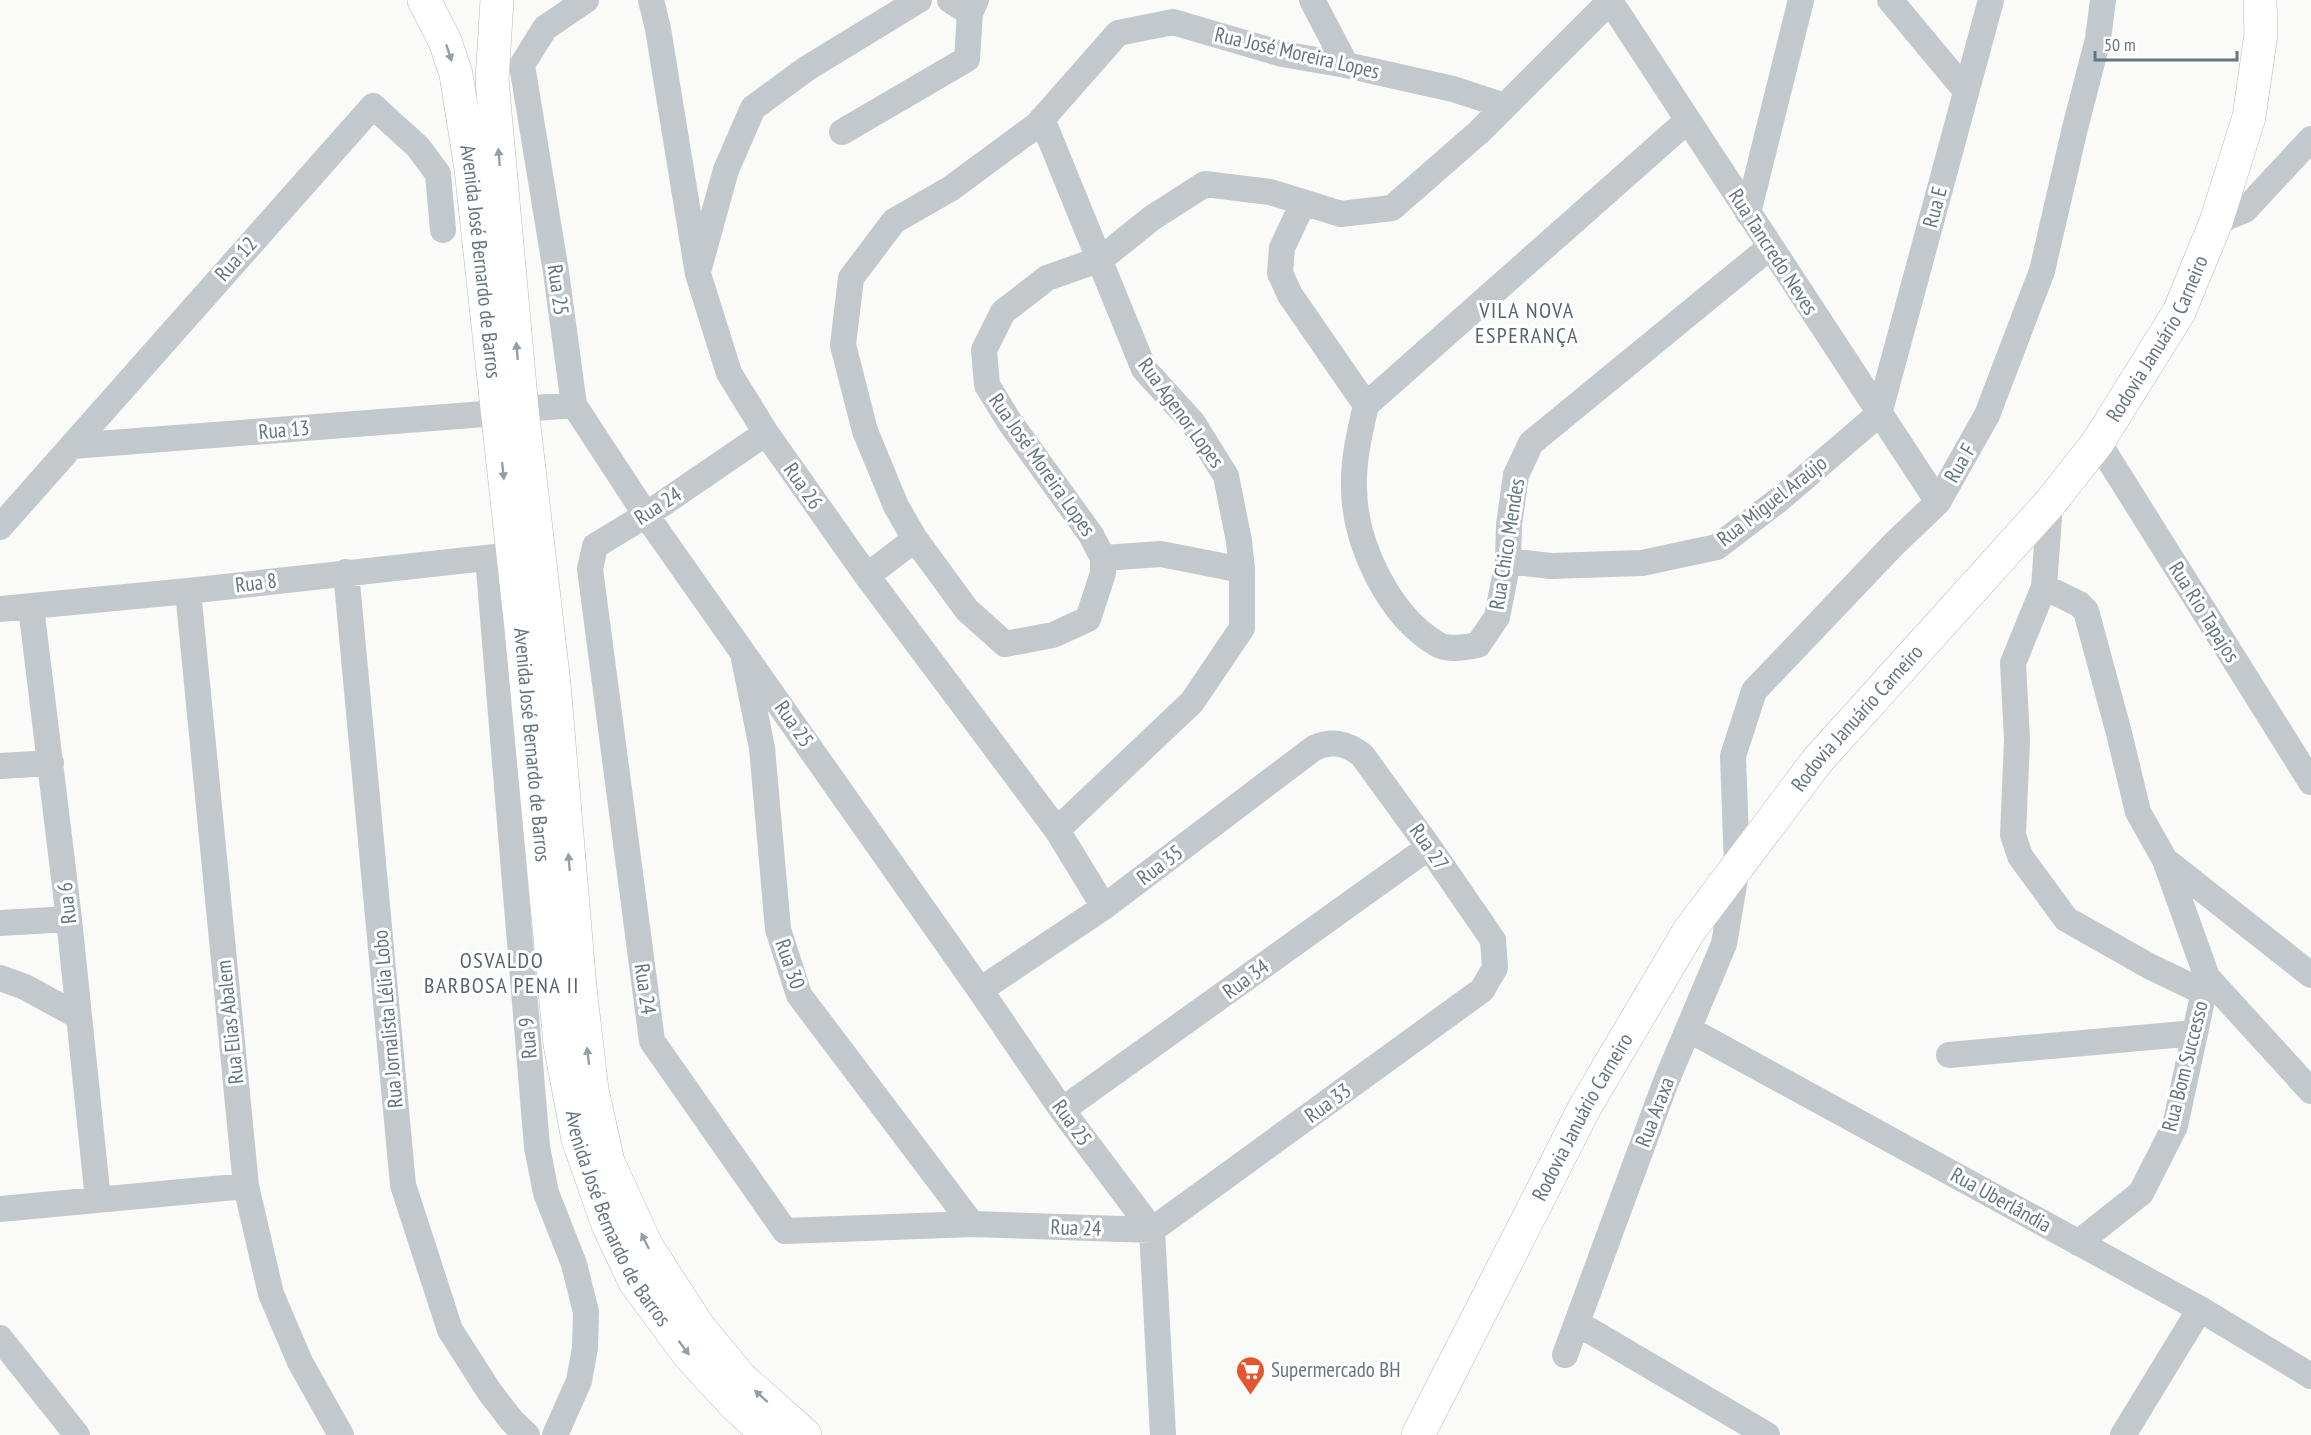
<svg xmlns="http://www.w3.org/2000/svg" width="2311" height="1435" font-family="'PT Sans Narrow',sans-serif">
<style>
.lines{fill:none;stroke-linecap:round;stroke-linejoin:round}
.major-casing{stroke:#b5babe;stroke-width:34}
.minor{stroke:#c3c8cc;stroke-width:26}
.major{stroke:#fff;stroke-width:33}
.oneway{fill:#939fa8}
.labels{text-anchor:middle;stroke-width:6;stroke-linejoin:round;paint-order:stroke}
.street-label{font-size:21px;fill:#657683;stroke:#fff}
.poi-label{font-size:21px;fill:#657683;stroke:#fff;text-anchor:start}
.neighbourhood-label{font-size:22px;letter-spacing:1.5px;fill:#57646e;stroke:#fff}
</style>
<rect width="100%" height="100%" fill="#fafaf8"/>
<g class="lines">
<defs>
<g id="major">
<path id="s1" d="M 424,0 L 445,41 L 456,74 L 471,169 L 521,628 L 560,1044 L 578,1139 L 608,1225 L 635,1282 L 689,1355 L 735,1405 L 768,1435"/>
<path d="M 497,0 L 492,80 L 522,409 L 554,684 L 580,988 L 592,1090 L 608,1162 L 647,1247 L 698,1326 L 741,1378 L 805,1435"/>
<path id="s2" d="M 1418,1435 L 1586,1105 L 1689,931 L 1817,761 L 2050,503 L 2098,442 L 2179,312 L 2216,222 L 2249,117 L 2261,34 L 2260,0"/>
</g>
</defs>
<use href="#major" class="major-casing"/>
<path class="minor" d="M 586,0 L 545,28 L 522,65 L 556,272 L 574,405 L 646,515 L 980,990 L 1062,1110 L 1152,1230 L 1163,1435
M 651,0 L 658,29 L 698,274 L 729,373 L 766,433 L 867,576 L 1057,830 L 1104,907
M 950,0 L 970,13
M 1312,0 L 1346,65
M 1890,0 L 1966,91
M 1610,1 L 1938,502
M 1505,106 L 1453,89 L 1346,65 L 1282,54 L 1173,22 L 1118,33 L 1037,125 L 950,189 L 894,221 L 851,278 L 843,345 L 865,431 L 896,506 L 915,539 L 967,610 L 1005,644 L 1053,635 L 1088,619 L 1103,573 L 1103,558 L 1091,535 L 1009,421 L 987,385 L 984,350 L 1003,312 L 1047,278 L 1101,259 L 1152,218 L 1205,184 L 1270,192 L 1341,214 L 1392,208 L 1479,132 L 1610,1
M 1042,119 L 1144,369 L 1193,423 L 1226,476 L 1239,541 L 1242,570 L 1242,628 L 1192,702 L 1057,830
M 1688,120 L 1366,405 C 1360,431 1353,460 1354,487 C 1354,542 1388,615 1437,644 C 1448,651 1466,647 1478,645 L 1497,617 L 1508,561 L 1509,525 L 1516,475 L 1531,443 L 1770,247
M 842,132 L 967,59 L 970,13 L 976,0
M 1303,203 L 1282,248 L 1280,273 L 1290,295 L 1366,405
M 1748,213 L 1801,0
M 2216,222 L 2245,210 L 2311,139
M 699,268 L 726,170 L 753,108 L 806,69 L 919,0
M 522,409 L 574,405
M 766,433 L 646,515 L 595,546 L 590,569 L 652,1041 L 785,1231 L 972,1224 L 1152,1230 L 1482,990 L 1495,968 L 1493,940 L 1429,847 L 1362,755 C 1346,743 1333,740 1314,748 L 1104,907 L 980,990
M 2098,442 L 2311,782
M 72,446 L 497,413
M 2050,503 L 2044,587 L 2013,663 L 2017,740 L 2013,835 L 2020,856 L 2066,919 L 2149,966 L 2203,992
M 0,527 L 373,106 L 418,147 L 438,174 L 443,230
M 488,558 L 537,1147 L 546,1193 L 574,1264 L 586,1312 L 585,1348 L 579,1381 L 555,1435
M 1103,558 L 1161,554 L 1242,570
M 1508,561 L 1551,566 L 1642,563 L 1717,547 L 1781,498 L 1879,414 L 1991,0
M 346,572 L 403,1185 L 450,1330 L 489,1391 L 512,1421 L 527,1435
M 867,576 L 915,539
M 2044,587 L 2079,604 L 2086,611 L 2119,733 L 2138,812 L 2165,860 L 2207,977 L 2175,1126 L 2141,1193 L 2078,1243
M 188,591 L 246,1186 L 271,1294 L 300,1362 L 341,1435
M 31,607 L 69,919 L 98,1200
M 0,609 L 188,591 L 504,556
M 744,659 L 762,748 L 778,929 L 799,995 L 972,1224
M 0,766 L 51,763
M 2165,860 L 2311,975
M 0,923 L 69,919
M 2207,977 L 2311,1091
M 0,978 L 25,987 L 78,1016
M 1688,1029 L 2200,1309 L 2311,1376
M 1949,1055 L 2195,1033
M 1062,1110 L 1429,847
M 0,1209 L 246,1186
M 1577,1323 L 1767,1435
M 0,1338 L 77,1435
M 1565,1355 L 1665,1084 L 1724,944 L 1737,867 L 1733,756 L 1754,691 L 1894,544 L 1938,502 L 1987,415 L 2042,271 L 2075,128 L 2098,39 L 2103,0
M 2123,1435 L 2200,1309"/>
<use href="#major" class="major"/>
</g>
<defs><path id="oneway-solid" d="M-6-.8H1V-3.2L6.5 0L1 3.2V.8H-6Z" transform="scale(1.5)"/></defs>
<g class="oneway">
<use href="#oneway-solid" transform="translate(449 53) rotate(72)"/>
<use href="#oneway-solid" transform="translate(499 157) rotate(-95)"/>
<use href="#oneway-solid" transform="translate(517 351) rotate(-95)"/>
<use href="#oneway-solid" transform="translate(503 471) rotate(84)"/>
<use href="#oneway-solid" transform="translate(569 862) rotate(-95)"/>
<use href="#oneway-solid" transform="translate(588 1056) rotate(-97)"/>
<use href="#oneway-solid" transform="translate(645 1241) rotate(-116)"/>
<use href="#oneway-solid" transform="translate(684 1348) rotate(53)"/>
<use href="#oneway-solid" transform="translate(761 1396) rotate(-138)"/>
</g>
<defs>
<symbol id="supermarket-pin" viewBox="-11 -11 22 30"><path d="M0 17L-7.5 6A9.5 9.5 0 1 1 7.5 6Z" fill="#e4572e" stroke="#fff"/><path d="M-6-5.5h2.5l.6 2H6L4.5 2H-2.5L-4.4-4H-6ZM-1.5 3.2a1.3 1.3 0 1 0 .1 0ZM3 3.2a1.3 1.3 0 1 0 .1 0Z" fill="#fff"/></symbol>
</defs>
<g fill-rule="evenodd">
<use href="#supermarket-pin" x="1234" y="1354" width="33" height="45"/>
</g>
<g class="labels">
<g class="street-label">
<text transform="translate(1297 53) rotate(13)" y="7">Rua José Moreira Lopes</text>
<text transform="translate(1935 207) rotate(-75)" y="7">Rua E</text>
<text transform="translate(1773 252) rotate(57)" y="7">Rua Tancredo Neves</text>
<text transform="translate(236 259) rotate(-48)" y="7">Rua 12</text>
<text dy="7" stroke="none"><textPath href="#s1" startOffset="270">Avenida José Bernardo de Barros</textPath></text>
<text transform="translate(558 290) rotate(82)" y="7">Rua 25</text>
<text dy="7" stroke="none"><textPath href="#s2" startOffset="1330">Rodovia Januário Carneiro</textPath></text>
<text transform="translate(1181 413) rotate(54)" y="7">Rua Agenor Lopes</text>
<text transform="translate(284 430) rotate(-5)" y="7">Rua 13</text>
<text transform="translate(1960 463) rotate(-60)" y="7">Rua F</text>
<text transform="translate(1042 465) rotate(55)" y="7">Rua José Moreira Lopes</text>
<text transform="translate(803 486) rotate(55)" y="7">Rua 26</text>
<text transform="translate(1772 501) rotate(-38)" y="7">Rua Miguel Araújo</text>
<text transform="translate(658 506) rotate(-33)" y="7">Rua 24</text>
<text transform="translate(1507 544) rotate(-81)" y="7">Rua Chico Mendes</text>
<text transform="translate(256 583) rotate(-7)" y="7">Rua 8</text>
<text transform="translate(2204 612) rotate(58)" y="7">Rua Rio Tapajos</text>
<text dy="7" stroke="none"><textPath href="#s2" startOffset="844">Rodovia Januário Carneiro</textPath></text>
<text transform="translate(794 724) rotate(55)" y="7">Rua 25</text>
<text dy="7" stroke="none"><textPath href="#s1" startOffset="756">Avenida José Bernardo de Barros</textPath></text>
<text transform="translate(1429 847) rotate(55)" y="7">Rua 27</text>
<text transform="translate(1160 865) rotate(-37)" y="7">Rua 35</text>
<text transform="translate(67 903) rotate(-96)" y="7">Rua 6</text>
<text transform="translate(790 964) rotate(71)" y="7">Rua 30</text>
<text transform="translate(1246 979) rotate(-36)" y="7">Rua 34</text>
<text transform="translate(645 989) rotate(82)" y="7">Rua 24</text>
<text transform="translate(388 1019) rotate(-95)" y="7">Rua Jornalista Lélia Lobo</text>
<text transform="translate(230 1022) rotate(-96)" y="7">Rua Elias Abalem</text>
<text transform="translate(528 1038) rotate(-95)" y="7">Rua 9</text>
<text transform="translate(2185 1066) rotate(-76)" y="7">Rua Bom Successo</text>
<text transform="translate(1328 1103) rotate(-36)" y="7">Rua 33</text>
<text transform="translate(1655 1112) rotate(-69)" y="7">Rua Araxa</text>
<text dy="7" stroke="none"><textPath href="#s2" startOffset="358">Rodovia Januário Carneiro</textPath></text>
<text transform="translate(1072 1123) rotate(54)" y="7">Rua 25</text>
<text transform="translate(2001 1200) rotate(29)" y="7">Rua Uberlândia</text>
<text dy="7" stroke="none"><textPath href="#s1" startOffset="1242">Avenida José Bernardo de Barros</textPath></text>
<text transform="translate(1076 1228) rotate(2)" y="7">Rua 24</text>
</g>
<g class="poi-label">
<text x="1271" y="1377">Supermercado BH</text>
</g>
<g class="neighbourhood-label">
<text x="1527" y="318">VILA NOVA<tspan x="1527" dy="25">ESPERANÇA</tspan></text>
<text x="502" y="968">OSVALDO<tspan x="502" dy="25">BARBOSA PENA II</tspan></text>
</g>
</g>
<path d="M2095 51v9h142v-9" fill="none" stroke="#657683" stroke-width="3"/>
<text x="2104" y="51" font-size="18" fill="#657683" stroke="#ffffff" stroke-width="4.5" paint-order="stroke">50 m</text>
</svg>
